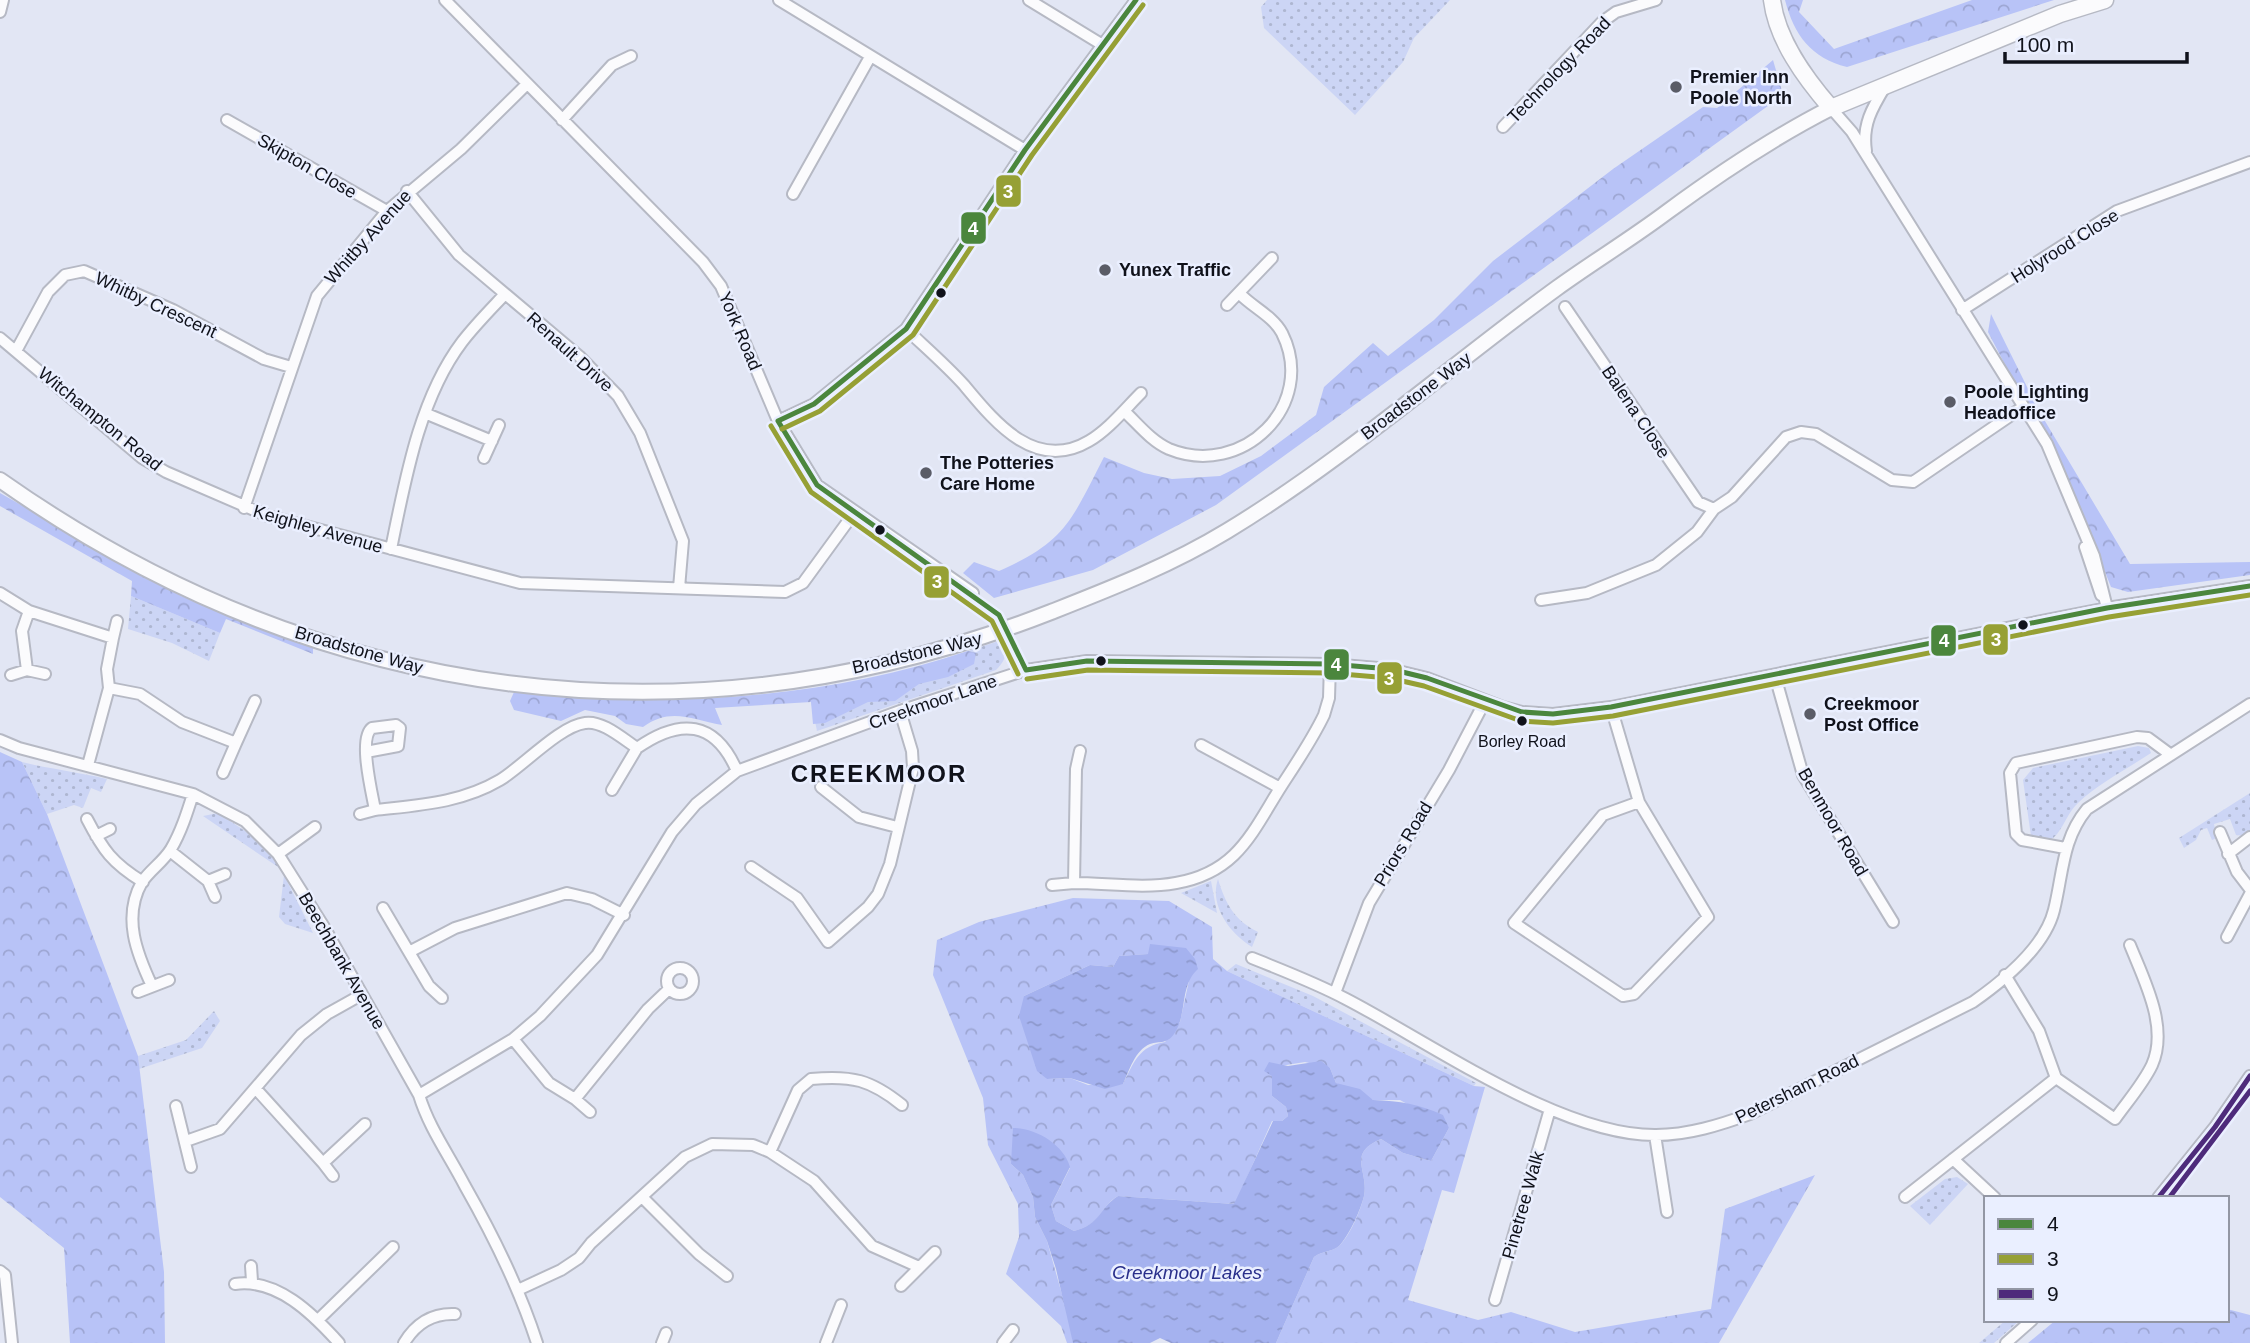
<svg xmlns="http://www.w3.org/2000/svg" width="2250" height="1343" font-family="Arial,sans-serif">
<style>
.grass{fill:url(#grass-dots)}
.forest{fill:url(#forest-crowns);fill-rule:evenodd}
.water{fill:url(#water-ripples)}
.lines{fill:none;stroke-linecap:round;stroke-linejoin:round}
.street-casing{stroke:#b6b9c4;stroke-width:14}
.secondary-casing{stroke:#b6b9c4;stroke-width:18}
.primary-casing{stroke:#b6b9c4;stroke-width:19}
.street{stroke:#fbfbfd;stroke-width:10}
.secondary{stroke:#fbfbfd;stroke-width:14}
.primary{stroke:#fbfbfd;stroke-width:16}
.bus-1-casing{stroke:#eaefff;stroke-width:10}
.bus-2-casing{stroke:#eaefff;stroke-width:10}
.bus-3-casing{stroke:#eaefff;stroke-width:10}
.bus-4-casing{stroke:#eaefff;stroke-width:10}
.bus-1{stroke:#4b863d;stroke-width:5}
.bus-2{stroke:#96a035;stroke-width:5}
.bus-3{stroke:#4e2b7b;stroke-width:5}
.bus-4{stroke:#4e2b7b;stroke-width:5}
.poi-dot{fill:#5a5c67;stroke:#eaefff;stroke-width:2.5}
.bus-dot{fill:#10121b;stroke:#eaefff;stroke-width:2.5}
.labels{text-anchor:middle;stroke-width:5;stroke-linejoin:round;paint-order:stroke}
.bus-label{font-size:16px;fill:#10121b;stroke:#eaefff}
.street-label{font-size:18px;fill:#10121b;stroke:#eaefff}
.poi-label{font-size:18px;font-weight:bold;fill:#10121b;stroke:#eaefff;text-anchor:start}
.water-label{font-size:19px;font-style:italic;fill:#292f8b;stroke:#eaefff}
.district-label{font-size:24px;font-weight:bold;letter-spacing:2px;fill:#10121b;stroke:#eaefff}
.line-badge{stroke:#eaefff;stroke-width:2.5}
.badge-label{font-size:19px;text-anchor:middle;font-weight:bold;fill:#fff}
</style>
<defs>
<pattern id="grass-dots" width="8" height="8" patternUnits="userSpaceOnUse" patternTransform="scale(1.75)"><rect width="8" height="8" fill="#ccd5f5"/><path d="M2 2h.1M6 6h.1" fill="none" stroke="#aeb6d1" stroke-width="1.8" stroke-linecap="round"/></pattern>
<pattern id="forest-crowns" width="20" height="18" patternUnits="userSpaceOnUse" patternTransform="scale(1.75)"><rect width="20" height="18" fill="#b8c3f7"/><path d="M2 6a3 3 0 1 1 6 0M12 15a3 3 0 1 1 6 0" fill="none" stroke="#9da6d3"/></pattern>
<pattern id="water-ripples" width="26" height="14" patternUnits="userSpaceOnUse" patternTransform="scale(1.75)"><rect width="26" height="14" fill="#a5b2ef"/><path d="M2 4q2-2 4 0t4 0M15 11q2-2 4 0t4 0" fill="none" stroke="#8d98cc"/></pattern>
</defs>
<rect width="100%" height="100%" fill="#e2e6f4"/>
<path class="grass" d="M 1267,0 L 1450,0 L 1414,38 L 1403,62 L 1355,115 L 1264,28 L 1261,7 Z
M 131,596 L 220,633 L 209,661 L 172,643 L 128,629 Z
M 1002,640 C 1008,653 1006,660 996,670 L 817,731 L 811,702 Z
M 2138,746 L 2149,748 L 2151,753 C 2127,769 2099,783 2078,803 C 2066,814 2062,834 2049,841 L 2031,836 L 2023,780 L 2033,768 Z
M 22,762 C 50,769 78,772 107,779 L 101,792 L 91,788 L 83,808 L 74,805 L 47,814 Z
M 2250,793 L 2250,832 L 2245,836 L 2236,835 L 2230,819 L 2214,824 L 2217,838 L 2212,840 L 2207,828 L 2201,830 L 2196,840 L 2184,848 L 2179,838 Z
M 218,813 L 260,841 L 284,871 L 203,816 Z
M 284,875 L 313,933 L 285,924 L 279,917 Z
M 1218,879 C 1225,903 1235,921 1258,932 L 1252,947 C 1230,933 1209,906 1218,879 Z
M 1211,881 L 1217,913 L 1181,893 Z
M 1236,964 L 1313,996 L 1476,1083 L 1474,1086 L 1227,971 Z
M 214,1011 L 220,1021 L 202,1048 L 139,1069 L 138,1056 L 186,1040 Z
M 1957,1177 L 1968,1184 L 1930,1225 L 1910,1206 L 1945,1179 Z
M 2006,1320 L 2020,1320 L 1994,1343 L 1979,1343 Z"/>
<path class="forest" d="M 1785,0 L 1803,0 L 1799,12 L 1834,49 L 1972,0 L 2054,0 L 1847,67 C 1811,58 1794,35 1785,0 Z
M 1773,60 L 1782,91 L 1772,103 L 1216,505 L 1093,570 L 994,598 L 963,573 L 974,562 L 999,571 C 1066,542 1072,519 1104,457 L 1144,473 L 1172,479 L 1220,476 L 1261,456 L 1316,415 L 1324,387 L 1373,343 L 1388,356 L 1434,320 L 1493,261 L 1613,169 L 1703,107 L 1717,108 Z
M 1991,314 L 2039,411 L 2130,564 L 2250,562 L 2250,575 L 2128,592 L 2111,587 L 2058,454 L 2026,405 L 1988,332 Z
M 0,493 L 181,596 L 313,648 L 313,654 L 226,619 L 220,633 L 131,596 L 132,581 L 0,506 Z
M 968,651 L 976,653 L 974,664 L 948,677 L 919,684 L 895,701 L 868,702 L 825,723 L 813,724 L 811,702 L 715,708 L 722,725 C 691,719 670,707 643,727 L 626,724 L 615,716 L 585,710 L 561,721 L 514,710 L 510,701 L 514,692 C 666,708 822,700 968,651 Z
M 0,752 L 22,762 L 47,814 L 138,1056 L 164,1272 L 165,1343 L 70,1343 L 64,1248 L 0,1197 Z
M 1073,898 L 1169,901 L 1212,927 L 1213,959 L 1227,971 L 1474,1086 L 1485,1087 L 1454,1193 L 1442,1190 L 1408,1300 L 1478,1320 L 1511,1312 L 1575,1332 L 1711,1309 L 1725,1209 L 1815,1175 L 1719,1343 L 1276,1343 L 1314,1257 C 1322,1251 1332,1252 1339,1246 C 1350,1236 1361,1209 1364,1196 C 1369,1170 1346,1154 1381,1139 L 1403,1153 L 1431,1161 L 1449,1128 L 1400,1100 L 1373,1100 L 1336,1083 L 1330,1068 L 1305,1062 L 1280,1066 L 1272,1076 L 1272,1096 L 1286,1107 L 1288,1116 L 1282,1121 L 1272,1121 L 1235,1204 L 1118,1196 C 1098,1208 1104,1223 1074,1231 L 1056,1221 L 1051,1205 L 1070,1168 L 1011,1164 L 1023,1175 L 1033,1197 L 1035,1217 L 1047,1241 L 1072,1330 L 1073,1343 L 1067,1343 L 1061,1326 L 1006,1274 L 1019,1237 L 1018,1204 L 988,1145 L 983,1098 L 933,975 L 937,940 L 979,922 ZM 1149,954 L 1190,976 L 1180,1022 L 1165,1042 C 1139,1046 1134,1062 1123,1084 L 1088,1085 L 1070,1078 L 1047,1079 L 1024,996 L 1090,965 L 1113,967 L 1119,956 Z
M 2227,1309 L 2250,1315 L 2250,1343 L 2028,1343 L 2056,1320 L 2227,1320 Z"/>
<path class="water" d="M 1150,944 L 1186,948 L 1195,959 L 1198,969 C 1179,986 1188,1014 1174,1034 C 1167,1044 1160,1041 1150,1044 C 1135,1050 1129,1071 1123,1084 L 1105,1089 L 1070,1078 L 1047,1079 L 1037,1071 L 1019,1016 L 1024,996 L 1090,965 L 1113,967 L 1119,956 L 1148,954 Z
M 1321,1061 L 1330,1068 L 1336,1083 L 1360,1089 L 1373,1100 C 1400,1101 1419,1104 1443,1115 L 1449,1128 L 1431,1161 L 1403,1153 L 1381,1139 C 1346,1154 1369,1170 1364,1196 C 1361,1209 1349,1236 1339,1246 C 1332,1252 1322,1251 1314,1257 L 1276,1343 L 1171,1343 L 1160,1338 L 1150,1343 L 1073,1343 L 1056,1269 L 1047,1241 L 1035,1217 L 1033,1197 L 1023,1175 L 1011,1164 L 1013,1128 C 1036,1128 1064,1145 1070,1167 L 1051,1205 L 1056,1221 L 1074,1231 C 1101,1224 1099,1208 1118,1196 L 1234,1204 L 1273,1121 L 1282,1121 L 1288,1116 L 1286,1107 L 1272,1096 L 1272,1076 L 1264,1071 L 1269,1062 L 1288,1066 Z"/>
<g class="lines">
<defs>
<path id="street" d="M 445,0 L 703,262 L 721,286 L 778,421 L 817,485 L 973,593
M 779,0 L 1025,150
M 1029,0 L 1101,44
M 0,12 L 3,0
M 1831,108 L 1852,132 L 2047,444 L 2094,556 L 2107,608
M 227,120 L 387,211
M 562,120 L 612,65 L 631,56
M 1503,127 L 1602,22 L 1616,12 L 1656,0
M 1866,151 C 1862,125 1872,108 1886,85
M 407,191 L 459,255 L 579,356 L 618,396 L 640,433 L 683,541 L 679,588
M 793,194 L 870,57
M 1227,305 L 1272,258
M 1565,307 L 1698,502 L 1714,509
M 1962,310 L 2117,211 L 2250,162
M 906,329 C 925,347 946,365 964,385 C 994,421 1035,473 1089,441 C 1108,430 1125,409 1141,393
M 0,338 L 142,458 L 166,472 L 268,516 L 520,583 L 785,592 L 803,583 L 854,513
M 16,351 L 48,292 L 65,275 L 84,271 L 173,310 L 264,359 L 291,367
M 1124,411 C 1138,424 1151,441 1169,449 C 1242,479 1318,405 1282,333 C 1273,316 1252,307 1239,293
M 427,414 L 492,441
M 778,421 L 814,404 L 906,329 L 1025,150 L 1136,0
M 484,458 L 499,425
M 244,508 L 317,296 L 387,211 L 461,149 L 526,85
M 2085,547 L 2101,595
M 391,549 C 405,481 419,399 462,342 C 475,325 491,309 505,294
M 0,593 L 29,611
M 1541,600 L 1587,593 L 1656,565 L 1697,532 L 1714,509 L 1732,497 L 1786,437 L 1801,432 L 1816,434 L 1892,480 L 1913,482 L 2023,407
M 113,638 L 117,621
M 27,670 L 22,631 L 29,611 L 113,638 L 107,669 L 109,688 L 88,765
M 11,675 L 27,670 L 45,674
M 1775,676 L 1803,775 L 1893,922
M 109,688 L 140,694 L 182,722 L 236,743 L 255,701
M 1611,707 L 1639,802 L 1708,917 L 1634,994 L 1623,996 L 1514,923 L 1603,815 L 1639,802
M 0,740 L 19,748 L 193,794 L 245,821 L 278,854 L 324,927 L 419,1095 C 429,1128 449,1155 465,1186 C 494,1237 519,1287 537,1343
M 1201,745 L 1280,788
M 1080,751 L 1076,769 L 1074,883 C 1106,883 1144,889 1176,883 C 1238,872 1252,832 1282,785 C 1297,762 1312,740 1324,715 L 1329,698 L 1330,664
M 366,752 L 398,746 L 400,728 L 396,725 L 372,728 C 358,738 372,793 375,810 C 419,805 461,803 500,780 C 523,766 560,726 585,723 C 602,720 623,739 637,748 C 680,718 715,720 737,771
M 223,773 L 236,743
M 821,787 L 859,817 L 897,827
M 612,790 L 637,748
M 360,814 L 375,810
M 87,819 C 103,850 112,863 143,882
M 2220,832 L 2237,872 L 2250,889
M 96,836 L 110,829
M 2065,848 L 2022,840 L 2016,834 L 2010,773 L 2016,763 L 2137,737 L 2148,738 L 2171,755
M 170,851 L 208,881 L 215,897
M 278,854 L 315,827
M 2228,854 L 2250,837
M 751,867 L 797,898 L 828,942 L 868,907 L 878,894 L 890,864 L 913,768 L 912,751 L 900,711
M 208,881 L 225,874
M 1052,885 L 1074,883
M 383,908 L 429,986 L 442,998
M 2227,937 L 2250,894
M 409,952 L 455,928 L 567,893 L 592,899 L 624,915
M 1252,958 C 1284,971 1316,983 1346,999 C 1431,1043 1561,1136 1656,1135 C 1688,1135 1720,1125 1750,1114 L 1973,1002 C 2003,981 2045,947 2054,910 C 2063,874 2062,839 2087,809 L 2250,704
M667 981a13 13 0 1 1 26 0a13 13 0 1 1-26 0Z
M 2005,975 L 2039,1031 L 2056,1078 L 2115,1119 C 2127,1102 2143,1084 2152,1065 C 2169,1027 2144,980 2130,945
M 152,986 C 137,954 122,917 142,882 C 150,870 163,862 171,849 C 181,832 187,813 193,794
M 138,992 L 169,980
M 1335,993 L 1369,903 L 1449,770 L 1485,701
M 513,1039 L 549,1083 L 575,1099 L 648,1009 L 669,989
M 257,1090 L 323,1163 L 365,1124
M 419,1095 L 513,1039 L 540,1016 L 597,955 L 672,832 L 696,804 L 737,771 L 900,711 L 1026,670 L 1087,661 L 1330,664 L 1390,669 L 1427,678 L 1503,707 L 1522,712 L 1553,714 L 1611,707 L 2107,608 L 2250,586
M 575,1099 L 590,1112
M 176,1106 L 191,1167
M 1655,1135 L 1667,1212
M 186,1141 L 220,1129 L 301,1035 L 327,1014 L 361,995
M 770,1152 L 798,1090 L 811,1079 C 852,1075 871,1080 902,1105
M 1953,1159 L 1995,1198
M 323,1163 L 333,1176
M 642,1197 L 699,1254 L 727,1276
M 1905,1197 L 2056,1078
M 2158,1198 L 2215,1127 L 2250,1076
M 251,1266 L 252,1281
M 0,1271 L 5,1275 L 12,1343
M 235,1284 C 277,1278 313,1314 339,1343
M 901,1286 L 935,1252
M 520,1289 L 561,1270 L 579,1258 L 591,1243 L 685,1157 L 712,1144 L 753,1145 L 770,1152 L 814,1181 L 872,1246 L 919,1267
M 1495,1300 L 1550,1109
M 318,1320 L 393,1247
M 404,1343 C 416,1323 433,1313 455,1314
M 662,1343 L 666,1333
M 826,1343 L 841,1305
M 1003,1343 L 1013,1330
M 2006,1343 L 2032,1320"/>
<path id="secondary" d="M 0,480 C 318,704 688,754 1051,612 C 1112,588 1171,565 1227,531 C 1344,460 1447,368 1557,288 C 1593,262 1631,239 1667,212 C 1720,173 1772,138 1831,108"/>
<path id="primary" d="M 1772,0 C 1777,40 1805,78 1831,108 L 2060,14 L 2105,0"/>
</defs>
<use href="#street" class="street-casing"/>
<use href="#secondary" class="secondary-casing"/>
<use href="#primary" class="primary-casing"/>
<use href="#street" class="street"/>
<use href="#secondary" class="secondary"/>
<use href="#primary" class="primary"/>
<defs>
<path id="bus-1" d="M 778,421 L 814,404 L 906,329 L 1025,150 L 1136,0
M 778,421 L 817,485 L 999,615 L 1026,670
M 1026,670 L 1087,661 L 1330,664 L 1390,669 L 1427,678 L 1522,712 L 1553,714 L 1611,707 L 2107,608 L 2250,586"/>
<path id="bus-2" d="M 771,426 L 811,492 L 992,621 L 1018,674
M 782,429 L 820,411 L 913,335 L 1032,155 L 1143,5
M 1027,679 L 1088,670 L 1330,673 L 1389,678 L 1424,686 L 1521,721 L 1553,723 L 1613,716 L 2109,617 L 2250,595"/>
<path id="bus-3" d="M 2158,1198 L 2215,1127 L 2250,1076"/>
<path id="bus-4" d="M 2169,1198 L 2250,1091"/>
</defs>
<use href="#bus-1" class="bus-1-casing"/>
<use href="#bus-2" class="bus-2-casing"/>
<use href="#bus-3" class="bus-3-casing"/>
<use href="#bus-4" class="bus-4-casing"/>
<use href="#bus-1" class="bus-1"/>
<use href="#bus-2" class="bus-2"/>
<use href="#bus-3" class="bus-3"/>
<use href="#bus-4" class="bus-4"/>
</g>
<g class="poi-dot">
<circle cx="1676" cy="87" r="7"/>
<circle cx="1105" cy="270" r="7"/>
<circle cx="1950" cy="402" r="7"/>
<circle cx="926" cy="473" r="7"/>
<circle cx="1810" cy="714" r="7"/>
</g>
<g class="bus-dot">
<circle cx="941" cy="293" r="6"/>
<circle cx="880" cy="530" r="6"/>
<circle cx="2023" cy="625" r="6"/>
<circle cx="1101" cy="661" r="6"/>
<circle cx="1522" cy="721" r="6"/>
</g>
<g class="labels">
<g class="bus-label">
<text x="1522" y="747">Borley Road</text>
</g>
<g class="street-label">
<text transform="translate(1559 70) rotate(-46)" y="6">Technology Road</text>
<text transform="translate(307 166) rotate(30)" y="6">Skipton Close</text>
<text transform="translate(368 237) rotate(-48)" y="6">Whitby Avenue</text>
<text transform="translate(2065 246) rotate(-32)" y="6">Holyrood Close</text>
<text transform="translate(156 305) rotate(25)" y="6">Whitby Crescent</text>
<text transform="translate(740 331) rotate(67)" y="6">York Road</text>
<text transform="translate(570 352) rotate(42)" y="6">Renault Drive</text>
<text transform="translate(1416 396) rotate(-37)" y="6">Broadstone Way</text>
<text transform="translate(1636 412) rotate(56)" y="6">Balena Close</text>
<text transform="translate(100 419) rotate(39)" y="6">Witchampton Road</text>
<text transform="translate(318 529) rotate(16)" y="6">Keighley Avenue</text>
<text transform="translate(359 650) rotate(16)" y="6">Broadstone Way</text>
<text transform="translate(917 653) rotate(-13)" y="6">Broadstone Way</text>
<text transform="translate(933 702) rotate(-19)" y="6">Creekmoor Lane</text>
<text transform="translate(1833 822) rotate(60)" y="6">Benmoor Road</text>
<text transform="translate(1403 844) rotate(-59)" y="6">Priors Road</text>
<text transform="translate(342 961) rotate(60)" y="6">Beechbank Avenue</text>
<text transform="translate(1797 1089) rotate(-26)" y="6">Petersham Road</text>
<text transform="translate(1523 1205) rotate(-74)" y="6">Pinetree Walk</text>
</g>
<g class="poi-label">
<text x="1690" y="83">Premier Inn<tspan x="1690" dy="21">Poole North</tspan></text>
<text x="1119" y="276">Yunex Traffic</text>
<text x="1964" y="398">Poole Lighting<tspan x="1964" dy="21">Headoffice</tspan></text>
<text x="940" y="469">The Potteries<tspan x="940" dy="21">Care Home</tspan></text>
<text x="1824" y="710">Creekmoor<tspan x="1824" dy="21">Post Office</tspan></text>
</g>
<g class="water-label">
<text x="1187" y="1279">Creekmoor Lakes</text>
</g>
<g class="district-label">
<text x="879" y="782">CREEKMOOR</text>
</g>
</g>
<g class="line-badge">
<rect x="995" y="174" width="27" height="34" rx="7" fill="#96a035"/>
<rect x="960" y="211" width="27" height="34" rx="7" fill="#4b863d"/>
<rect x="923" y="565" width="27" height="34" rx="7" fill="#96a035"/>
<rect x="1982" y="623" width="27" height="33" rx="7" fill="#96a035"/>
<rect x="1930" y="624" width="27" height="33" rx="7" fill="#4b863d"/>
<rect x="1323" y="648" width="27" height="33" rx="7" fill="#4b863d"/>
<rect x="1376" y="661" width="27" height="34" rx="7" fill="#96a035"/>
</g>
<g class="badge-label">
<text x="1008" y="198">3</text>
<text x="973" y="235">4</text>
<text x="937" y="588">3</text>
<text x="1996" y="646">3</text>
<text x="1944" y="647">4</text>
<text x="1336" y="671">4</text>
<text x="1389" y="685">3</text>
</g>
<rect x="1984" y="1196" width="245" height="126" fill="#eaefff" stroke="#9397a4" stroke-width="2"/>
<rect x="1998" y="1219" width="35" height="10" fill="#4b863d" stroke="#9397a4" stroke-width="2"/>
<text x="2047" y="1231" font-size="21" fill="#10121b">4</text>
<rect x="1998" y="1254" width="35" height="10" fill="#96a035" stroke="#9397a4" stroke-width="2"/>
<text x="2047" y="1266" font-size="21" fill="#10121b">3</text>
<rect x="1998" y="1289" width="35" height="10" fill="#4e2b7b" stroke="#9397a4" stroke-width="2"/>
<text x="2047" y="1301" font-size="21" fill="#10121b">9</text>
<path d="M2005 52v10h182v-10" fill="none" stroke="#10121b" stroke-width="3.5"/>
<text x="2016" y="52" font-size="21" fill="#10121b" stroke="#eaefff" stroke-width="5" paint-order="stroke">100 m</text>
</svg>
